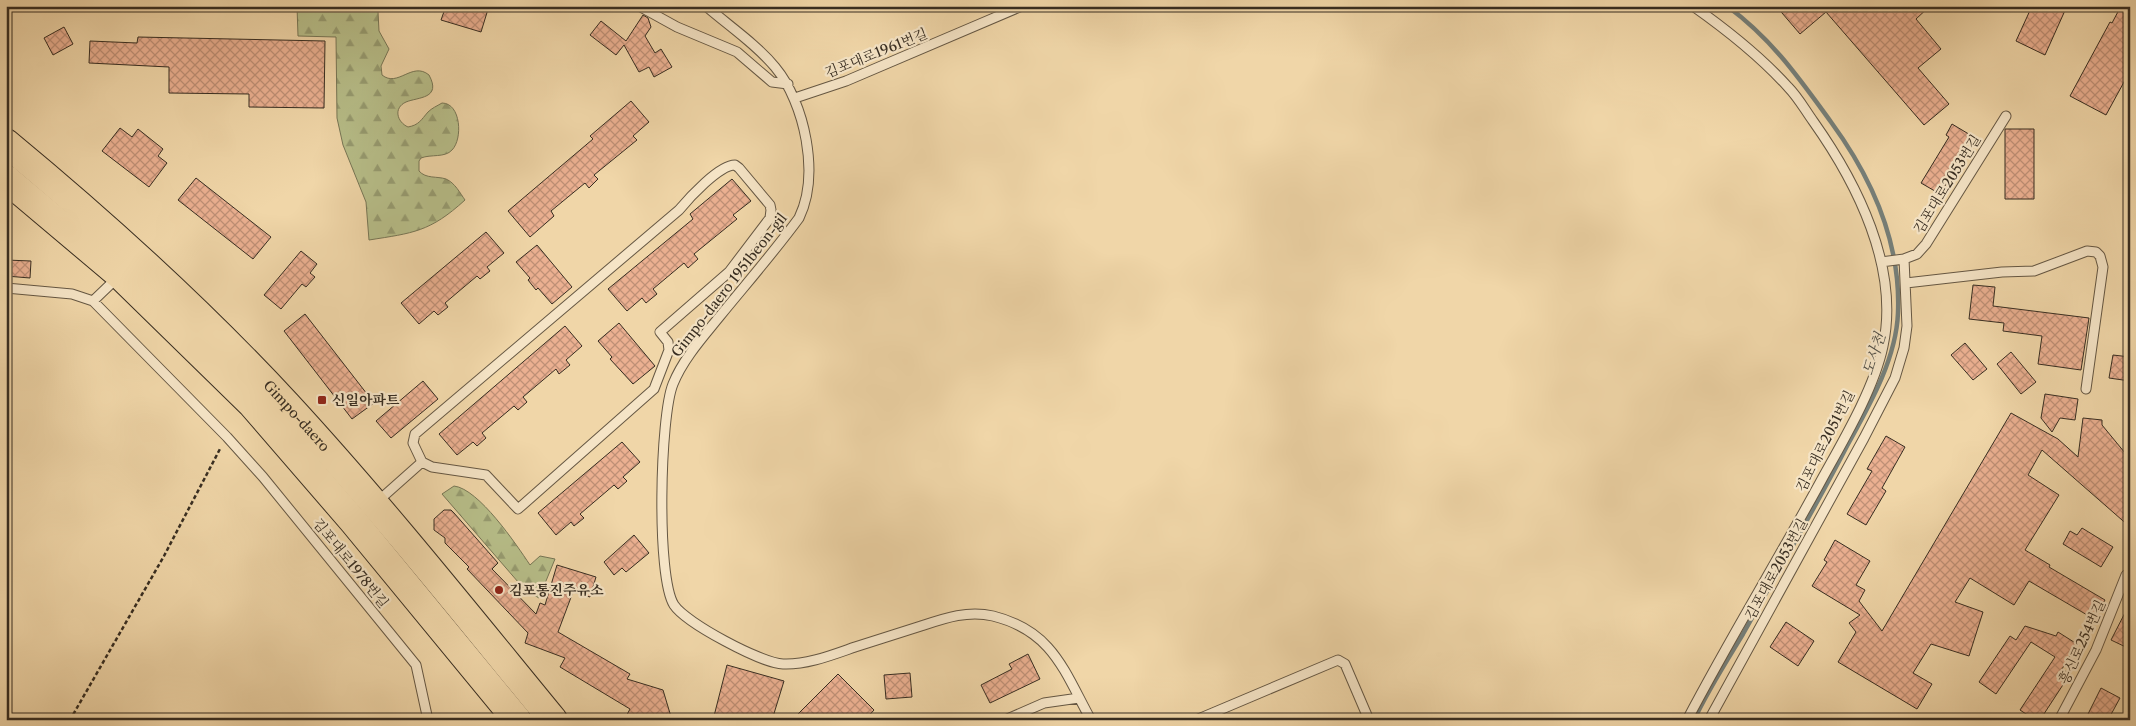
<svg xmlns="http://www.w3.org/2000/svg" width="2136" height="726" font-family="'Libre Caslon Text','Noto Serif KR',serif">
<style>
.forest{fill:url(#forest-firs);stroke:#777655}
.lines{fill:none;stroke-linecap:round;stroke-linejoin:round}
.stream{stroke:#767f79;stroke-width:4.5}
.building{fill:url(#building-cross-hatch);stroke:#372d21}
.service-casing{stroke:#655743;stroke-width:11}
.primary-casing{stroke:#372d21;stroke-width:30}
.path{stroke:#372d21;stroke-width:2.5;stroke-dasharray:4 2.5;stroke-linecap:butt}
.service{stroke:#f5e4c6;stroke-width:9}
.primary{stroke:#f0d6a8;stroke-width:28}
.poi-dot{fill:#8f2418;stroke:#f5e4c6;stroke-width:2}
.labels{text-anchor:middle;stroke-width:4.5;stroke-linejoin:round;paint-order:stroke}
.street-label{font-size:14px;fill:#372d21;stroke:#f5e4c6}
.poi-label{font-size:14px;font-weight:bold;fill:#372d21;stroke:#f5e4c6;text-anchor:start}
.water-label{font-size:15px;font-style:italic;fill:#514f46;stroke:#f5e4c6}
</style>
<defs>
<pattern id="forest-firs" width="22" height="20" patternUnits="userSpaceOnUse" patternTransform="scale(1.25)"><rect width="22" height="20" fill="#b7be89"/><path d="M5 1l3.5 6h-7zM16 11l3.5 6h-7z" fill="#969b70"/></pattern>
<pattern id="building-cross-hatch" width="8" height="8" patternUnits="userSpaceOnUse" patternTransform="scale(1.25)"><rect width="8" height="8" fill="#ebb091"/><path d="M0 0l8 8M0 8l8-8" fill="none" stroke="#bf9076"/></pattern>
</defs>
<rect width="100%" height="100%" fill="#f0d6a8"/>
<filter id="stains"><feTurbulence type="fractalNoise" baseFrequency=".004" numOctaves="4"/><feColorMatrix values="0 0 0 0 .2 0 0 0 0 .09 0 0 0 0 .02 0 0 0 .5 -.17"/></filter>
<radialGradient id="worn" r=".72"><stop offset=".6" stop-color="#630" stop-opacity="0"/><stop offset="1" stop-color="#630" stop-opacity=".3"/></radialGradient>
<path class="forest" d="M 297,6 L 374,6 L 378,12 L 379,31 L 389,49 L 381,66 L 382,75 C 398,88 412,61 429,75 C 442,99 418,97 406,102 C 393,108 397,122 408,127 C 419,125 421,120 428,112 C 432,108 437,106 442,103 C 461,103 463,139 452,150 C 445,158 431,154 421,158 L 419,161 L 419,171 C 426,179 437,176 446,179 C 455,183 460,193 465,200 C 430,232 413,233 369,240 L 366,202 L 343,145 L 337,118 L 336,37 L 298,36 Z
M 454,486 C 479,489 516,544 530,565 L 540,556 L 555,559 L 539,598 L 525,590 L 442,494 Z"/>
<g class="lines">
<path class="stream" d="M 1694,720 C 1708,690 1726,662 1743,634 C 1778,571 1814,510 1847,446 C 1869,406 1896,360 1898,313 C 1901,242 1872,178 1831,122 C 1799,78 1772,39 1727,6"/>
</g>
<path class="building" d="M 446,6 L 489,6 L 481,32 L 441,20 Z
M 1776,6 L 1930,6 L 1916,19 L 1941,49 L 1918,68 L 1949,104 L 1924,125 L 1826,12 L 1800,34 Z
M 2032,6 L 2067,6 L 2045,55 L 2016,41 Z
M 2121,6 L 2130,6 L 2130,71 L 2106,115 L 2070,96 L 2110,22 L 2112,23 Z
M 643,15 L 648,18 L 651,27 L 645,36 L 655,53 L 661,49 L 672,67 L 654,77 L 649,67 L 639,72 L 624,45 L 616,55 L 590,35 L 601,21 L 626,41 Z
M 64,27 L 73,44 L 53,55 L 44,38 Z
M 138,37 L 325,41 L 324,108 L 249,107 L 249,94 L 169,93 L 169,67 L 89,63 L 90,41 L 137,43 Z
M 631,101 L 649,122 L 633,136 L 637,140 L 594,175 L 598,179 L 589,188 L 585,183 L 551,211 L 554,216 L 530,237 L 508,211 L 593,139 L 590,136 Z
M 1952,124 L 1972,136 L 1964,150 L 1966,151 L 1940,194 L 1921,183 L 1949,137 L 1946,135 Z
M 120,128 L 132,137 L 138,129 L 163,149 L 158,156 L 167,163 L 149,187 L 102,151 Z
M 2005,129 L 2034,129 L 2034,199 L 2005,199 Z
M 196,178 L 271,237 L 253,259 L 178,200 Z
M 732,179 L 751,201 L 733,215 L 737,219 L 694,254 L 698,259 L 688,268 L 684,263 L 653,289 L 657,294 L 646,303 L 642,298 L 627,311 L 608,289 L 693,219 L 690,214 Z
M 486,232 L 504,253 L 487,267 L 490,271 L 480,279 L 477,276 L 445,303 L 448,307 L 438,315 L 434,311 L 419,324 L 401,303 Z
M 537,245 L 572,287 L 552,304 L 538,288 L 536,290 L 528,280 L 530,278 L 516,262 Z
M 301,251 L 317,264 L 310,273 L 315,277 L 306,287 L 302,284 L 281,309 L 264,295 Z
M 6,260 L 31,261 L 30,278 L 6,276 Z
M 1973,285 L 1995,287 L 1993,306 L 2089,318 L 2081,370 L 2038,364 L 2042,336 L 2003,331 L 2004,323 L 1969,319 Z
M 305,314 L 374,403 L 352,419 L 284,331 Z
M 619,323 L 655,366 L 633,384 L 610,359 L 612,357 L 598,341 Z
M 565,326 L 582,346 L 566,360 L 570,365 L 559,374 L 556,369 L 523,397 L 527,402 L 518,410 L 514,406 L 482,433 L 486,438 L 477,446 L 473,442 L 457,455 L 439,434 Z
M 1965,343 L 1987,369 L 1973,380 L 1951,355 Z
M 2011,352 L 2036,382 L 2021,394 L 1997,364 Z
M 2113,355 L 2130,357 L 2130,381 L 2109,378 Z
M 423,381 L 438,399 L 391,438 L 376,421 Z
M 2045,394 L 2078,399 L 2075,420 L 2060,418 L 2052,432 L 2041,418 Z
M 2011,413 L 2058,439 L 2078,457 L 2083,418 L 2102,420 L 2102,425 L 2130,459 L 2130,527 L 2042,450 L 2028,475 L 2059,495 L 2025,550 L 2050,565 L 2049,567 L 2105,600 L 2094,619 L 2029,581 L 2014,605 L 1970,578 L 1955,602 L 1983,612 L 1969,656 L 1931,644 L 1913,673 L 1932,684 L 1917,709 L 1838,662 L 1856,632 L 1849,623 L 1860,615 L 1812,586 L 1827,562 L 1824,560 L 1835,540 L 1870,561 L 1856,585 L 1865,590 L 1859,601 L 1882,631 Z
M 1886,436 L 1905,447 L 1882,488 L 1886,491 L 1866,525 L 1847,514 L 1872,471 L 1867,469 Z
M 622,442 L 640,462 L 623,477 L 627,481 L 618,489 L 614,485 L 580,514 L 584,518 L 574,526 L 571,522 L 556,535 L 538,513 Z
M 444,510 L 451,510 L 454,513 L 498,563 L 492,569 L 536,614 L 540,603 L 545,605 L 557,565 L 596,577 L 590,597 L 573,592 L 558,632 L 630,674 L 627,679 L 663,690 L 672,720 L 624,720 L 630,709 L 560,667 L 565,658 L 525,643 L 528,633 L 467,569 L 469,567 L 445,543 L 445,538 L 434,530 L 434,519 Z
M 2082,528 L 2113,547 L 2101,567 L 2063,544 L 2070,531 L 2077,535 Z
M 634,535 L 649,553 L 626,572 L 622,568 L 614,575 L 604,562 Z
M 2130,603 L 2130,649 L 2111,640 Z
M 1786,622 L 1814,641 L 1798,666 L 1770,647 Z
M 2025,626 L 2056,636 L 2058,632 L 2077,644 L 2062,669 L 2070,674 L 2040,720 L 2035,720 L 2020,710 L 2055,657 L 2031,642 L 1996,694 L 1979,682 L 2010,636 L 2016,640 Z
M 1028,654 L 1040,679 L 990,703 L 981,685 L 1012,669 L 1009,664 Z
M 727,665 L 784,681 L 772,720 L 713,720 Z
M 910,673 L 912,697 L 886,699 L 884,675 Z
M 838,674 L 874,710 L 865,720 L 792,720 Z
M 2101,688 L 2120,698 L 2108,720 L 2085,720 Z"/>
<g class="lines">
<defs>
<path id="service" d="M 639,6 L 677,27 L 737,52 L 772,82 L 788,84
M 706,6 C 729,26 756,44 775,67 C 805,103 820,175 799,218 C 774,252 747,283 720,316 C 703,337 683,359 673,384 C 660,416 656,577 674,605 C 686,623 761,663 783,664 C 807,665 832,655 855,647 C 877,640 899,633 921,626 C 945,618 968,610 993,616 C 1053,631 1064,671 1091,720
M 795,98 L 846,81 L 1022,6
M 1881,262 L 1904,259
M 1906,283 L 2002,272 L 2034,271 L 2087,251 L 2096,252 L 2100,256 L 2103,267 L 2086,389
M 6,288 L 72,294 L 93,301 L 227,437 L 263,477 L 416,665 L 428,720
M 93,301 L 118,277
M 377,502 L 422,462 L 413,443 L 415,434 L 679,210 C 689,198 719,165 735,165 L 739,168 L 770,205 L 771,210 L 770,218 L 729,272 L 660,332 L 668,342 L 669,350 L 654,389 L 518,509 L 486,475 L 432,467 L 422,462
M 1005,720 L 1044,703 L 1079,698
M 1196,720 L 1338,660 L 1345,664 L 1369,720
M 1687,720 C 1730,638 1778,560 1822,479 C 1843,441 1874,389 1883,346 C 1900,268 1857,183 1813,121 C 1805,110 1798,97 1788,87 C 1760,56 1727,30 1693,6
M 1709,720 L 1864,438 L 1895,378 L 1904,348 L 1907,326 L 1904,259 L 1917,254 L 1926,244 L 2006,116
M 2059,720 L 2096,650 L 2126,575"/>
<g id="primary">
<path id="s1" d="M 6,143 C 104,224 200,311 287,405 C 380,506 466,614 553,720"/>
<path d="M 6,179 L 120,275 L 252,404 L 354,522 L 517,720"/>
</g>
</defs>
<use href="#service" class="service-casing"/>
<use href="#primary" class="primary-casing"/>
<path class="path" d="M 70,720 L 164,556 L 221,447"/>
<use href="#service" class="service"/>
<use href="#primary" class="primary"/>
</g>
<g class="poi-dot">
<rect x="317" y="395" width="10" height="10" rx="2.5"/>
<circle cx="499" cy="590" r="5"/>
</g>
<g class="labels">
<g class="street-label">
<text transform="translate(876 53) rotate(-22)" y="5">김포대로1961번길</text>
<text transform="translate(1947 184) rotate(-58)" y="5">김포대로2053번길</text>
<text transform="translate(729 285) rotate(-52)" y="5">Gimpo-daero 1951beon-gil</text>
<text dy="5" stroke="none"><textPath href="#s1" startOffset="399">Gimpo-daero</textPath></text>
<text transform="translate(1825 441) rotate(-63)" y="5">김포대로2051번길</text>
<text transform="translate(351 563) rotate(51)" y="5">김포대로1978번길</text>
<text transform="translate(1776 569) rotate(-61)" y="5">김포대로2053번길</text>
<text transform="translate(2082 642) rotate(-65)" y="5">흥신로254번길</text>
</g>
<g class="poi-label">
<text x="332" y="405">신일아파트</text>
<text x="509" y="595">김포통진주유소</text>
</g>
<g class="water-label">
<text transform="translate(1874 354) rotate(-72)" y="5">도사천</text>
</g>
</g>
<rect width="2136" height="726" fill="none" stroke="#f0d6a8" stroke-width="25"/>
<rect x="8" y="8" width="2121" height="711" fill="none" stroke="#372d21" stroke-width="2.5"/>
<rect x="12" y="12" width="2111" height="701" fill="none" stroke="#372d21"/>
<rect width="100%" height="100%" filter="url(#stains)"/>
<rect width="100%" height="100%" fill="url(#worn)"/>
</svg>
